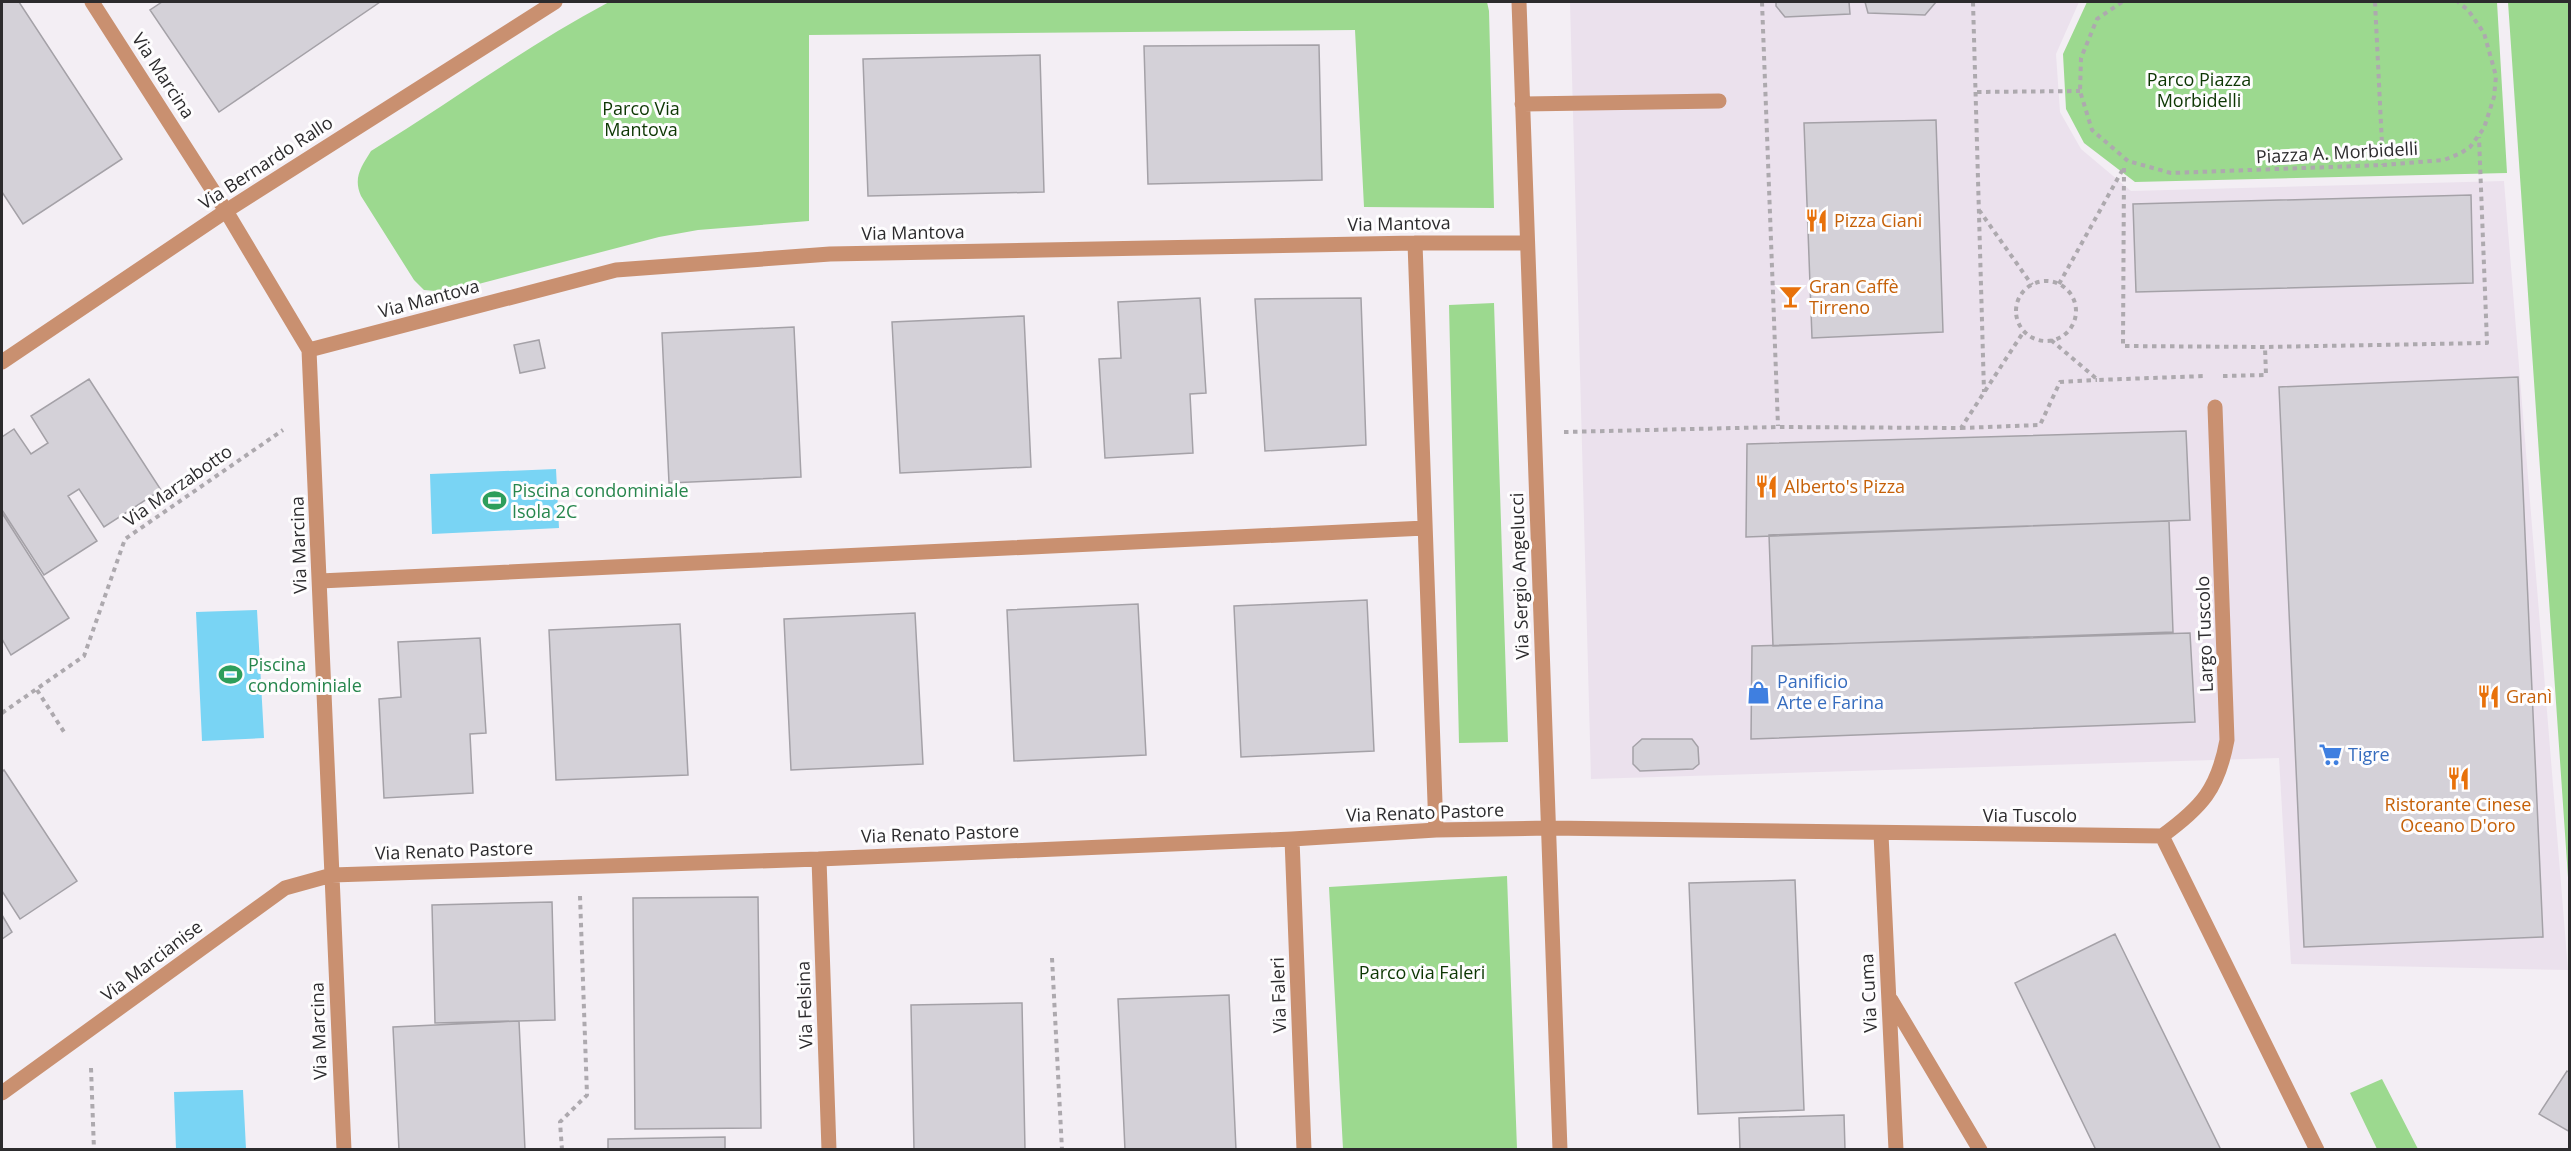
<svg xmlns="http://www.w3.org/2000/svg" width="2571" height="1151" font-family="'Open Sans',sans-serif">
<style>
.built{fill:#ebe1ed}
.green{fill:#9cd98f}
.water{fill:#79d4f4}
.building{fill:#d4d1d8;stroke:#a4a1a7;stroke-width:1.5}
.lines{fill:none;stroke-linecap:round;stroke-linejoin:round}
.path{stroke:#ada9ae;stroke-width:4;stroke-dasharray:4.5 4.5;stroke-linecap:butt}
.minor{stroke:#c99070;stroke-width:15}
.labels{text-anchor:middle;stroke-width:6;stroke-linejoin:round;paint-order:stroke}
.street-label{font-size:18px;fill:#2c2b2d;stroke:#fefdfe}
.park-label{font-size:18px;fill:#0d3703;stroke:#fefdfe}
.food-label{font-size:18px;fill:#c56008;stroke:#fefdfe;text-anchor:start}
.leisure-label{font-size:18px;fill:#27864d;stroke:#fefdfe;text-anchor:start}
.shop-label{font-size:18px;fill:#366cbe;stroke:#fefdfe;text-anchor:start}
</style>
<rect width="100%" height="100%" fill="#f3eef4"/>
<path class="built" d="M 1570,2 L 2079,2 L 2056,54 L 2060,112 L 2081,149 L 2131,191 L 2504,181 L 2568,970 L 2291,964 L 2279,758 L 1591,779 Z"/>
<path class="green" d="M 609,2 L 1487,2 L 1489,11 L 1494,208 L 1364,207 L 1355,30 L 809,35 L 809,221 L 698,230 L 659,237 L 448,292 L 424,290 L 414,280 L 361,196 C 353,178 361,167 371,151 C 451,102 526,46 609,2 Z
M 2087,2 L 2497,2 L 2507,173 L 2135,182 L 2084,143 L 2066,109 L 2063,54 Z
M 2508,2 L 2569,2 L 2569,892 Z
M 1494,303 L 1508,742 L 1459,743 L 1449,305 Z
M 1507,876 L 1517,1149 L 1343,1149 L 1329,887 Z
M 2382,1079 L 2418,1149 L 2377,1149 L 2350,1093 Z"/>
<path class="water" d="M 556,469 L 559,528 L 432,534 L 430,474 Z
M 257,610 L 264,738 L 202,741 L 196,612 Z
M 243,1090 L 246,1149 L 176,1149 L 174,1092 Z"/>
<path class="building" d="M 2,2 L 19,2 L 122,159 L 23,224 L 2,192 Z
M 162,2 L 380,2 L 219,112 L 150,10 Z
M 1776,2 L 1865,2 L 1849,2 L 1850,14 L 1785,17 L 1776,6 Z
M 1865,2 L 1936,2 L 1925,15 L 1868,13 Z
M 1319,45 L 1322,180 L 1148,184 L 1144,46 Z
M 1040,55 L 1044,192 L 868,196 L 863,59 Z
M 1936,120 L 1943,332 L 1812,338 L 1804,123 Z
M 2471,195 L 2473,283 L 2136,292 L 2133,204 Z
M 1200,298 L 1206,393 L 1190,394 L 1193,453 L 1105,458 L 1099,359 L 1121,358 L 1118,302 Z
M 1361,298 L 1366,445 L 1265,451 L 1255,299 Z
M 1024,316 L 1031,467 L 900,473 L 892,322 Z
M 794,327 L 801,477 L 669,483 L 662,333 Z
M 539,340 L 545,368 L 520,373 L 514,345 Z
M 2518,377 L 2543,937 L 2304,947 L 2279,387 Z
M 89,379 L 161,490 L 104,527 L 79,489 L 68,496 L 97,541 L 44,575 L 2,510 L 2,437 L 14,429 L 31,454 L 48,443 L 31,416 Z
M 2186,431 L 2190,520 L 1746,537 L 1747,444 Z
M 2,513 L 69,618 L 11,655 L 2,639 Z
M 2169,521 L 2173,632 L 1773,646 L 1769,535 Z
M 1367,600 L 1374,751 L 1241,757 L 1234,606 Z
M 1138,604 L 1146,755 L 1014,761 L 1007,610 Z
M 915,613 L 923,764 L 791,770 L 784,619 Z
M 680,624 L 688,775 L 556,780 L 549,630 Z
M 2190,633 L 2195,722 L 1751,739 L 1752,646 Z
M 480,638 L 486,733 L 470,734 L 473,793 L 384,798 L 379,699 L 401,697 L 398,642 Z
M 1642,739 L 1692,739 L 1698,747 L 1699,764 L 1693,769 L 1640,771 L 1633,764 L 1633,747 Z
M 4,770 L 77,881 L 20,919 L 2,891 L 2,772 Z
M 1795,880 L 1804,1110 L 1698,1114 L 1689,883 Z
M 758,897 L 761,1128 L 635,1129 L 633,898 Z
M 552,902 L 555,1020 L 435,1023 L 432,905 Z
M 2,915 L 12,932 L 2,939 Z
M 2115,934 L 2221,1150 L 2096,1150 L 2015,983 Z
M 1229,995 L 1236,1150 L 1125,1150 L 1118,999 Z
M 1022,1003 L 1025,1150 L 914,1150 L 911,1005 Z
M 519,1021 L 525,1150 L 399,1150 L 393,1027 Z
M 2567,1071 L 2570,1073 L 2570,1132 L 2539,1114 Z
M 1844,1115 L 1845,1150 L 1740,1150 L 1739,1118 Z
M 725,1137 L 725,1150 L 608,1150 L 608,1139 Z"/>
<g class="lines">
<path class="path" d="M 1762,2 L 1778,426
M 1973,2 L 1984,392
M 2122,2 L 2097,19 L 2081,58 L 2080,91 L 2092,130 L 2128,161 L 2171,173 L 2383,165 L 2444,160 L 2461,153 L 2470,147 L 2484,128 L 2494,97 L 2496,76 L 2484,33 L 2468,10 L 2458,2
M 2375,2 L 2383,165
M 1977,92 L 2080,91
M 2124,168 L 2123,346 L 2265,347 L 2487,343 L 2479,137
M 1979,210 L 2032,285
M2016 311a30 30 0 1 1 60 0a30 30 0 1 1-60 0Z
M 2059,284 L 2123,169
M 2051,340 L 2098,380 L 2206,376
M 2223,376 L 2266,375 L 2265,347
M 1961,428 L 2040,425 L 2060,382 L 2097,380
M 1564,432 L 1778,427 L 1961,428 L 2024,331
M 37,690 L 66,735
M 2,713 L 84,656 L 125,539 L 283,430
M 1052,958 L 1062,1150
M 91,1068 L 94,1150
M 562,1150 L 560,1122 L 587,1095 L 580,896"/>
<path class="minor" d="M 92,2 L 226,211 L 309,350 L 344,1150
M 1519,2 L 1560,1150
M 1522,104 L 1719,101
M 1415,243 L 1436,830
M 309,350 L 616,270 L 830,254 L 1415,243 L 1527,243
M 2,362 L 226,211 L 555,2
M 320,581 L 1425,528
M 1881,834 L 1896,1150
M 2162,836 C 2202,807 2218,789 2227,740 L 2215,407
M 1292,839 L 1304,1150
M 819,859 L 829,1150
M 1891,1000 L 1980,1150
M 2,1093 L 285,888 L 332,875 L 819,859 L 1292,839 L 1436,830 L 1549,828 L 2162,836 L 2317,1150"/>
</g>
<defs>
<symbol id="restaurant-bare" viewBox="-9 -9 18 18"><path d="M-5-6h1v4h1v-4h1v4h1v-4h1v5L-1.5 .5V6h-2V.5L-5-1ZM5-6V6H3V1.5H1.5Q1.5-4 5-6Z" fill="#e8710a" stroke="#fefdfe" stroke-width="2.5" paint-order="stroke"/></symbol>
<symbol id="bar-bare" viewBox="-9 -9 18 18"><path d="M-6-5H6L.8 .8V4.5H3.5V6h-7V4.5H-.8V.8Z" fill="#e8710a" stroke="#fefdfe" stroke-width="2.5" paint-order="stroke"/></symbol>
<symbol id="stadium-bare" viewBox="-9 -9 18 18"><path d="M0-5a6.5 5 0 1 0 0 10a6.5 5 0 1 0 0-10ZM-3.5-1.8h7v3.6h-7Z" fill="#2e9e5b" stroke="#fefdfe" stroke-width="2.5" paint-order="stroke"/></symbol>
<symbol id="shop-bare" viewBox="-9 -9 18 18"><path d="M-5-2.5h2.3a2.7 3.5 0 0 1 5.4 0H5L5.5 6h-11ZM-1.5-2.5h3a1.5 2.3 0 0 0-3 0Z" fill="#3f7fe0" stroke="#fefdfe" stroke-width="2.5" paint-order="stroke"/></symbol>
<symbol id="supermarket-bare" viewBox="-9 -9 18 18"><path d="M-6-5.5h2.5l.6 2H6L4.5 2H-2.5L-4.4-4H-6ZM-1.5 3.2a1.3 1.3 0 1 0 .1 0ZM3 3.2a1.3 1.3 0 1 0 .1 0Z" fill="#3f7fe0" stroke="#fefdfe" stroke-width="2.5" paint-order="stroke"/></symbol>
</defs>
<g fill-rule="evenodd">
<use href="#restaurant-bare" x="1800" y="204" width="33" height="33"/>
<use href="#bar-bare" x="1774" y="280" width="33" height="33"/>
<use href="#restaurant-bare" x="1750" y="470" width="33" height="33"/>
<use href="#stadium-bare" x="478" y="484" width="33" height="33"/>
<use href="#stadium-bare" x="214" y="658" width="33" height="33"/>
<use href="#shop-bare" x="1742" y="676" width="33" height="33"/>
<use href="#restaurant-bare" x="2472" y="680" width="33" height="33"/>
<use href="#supermarket-bare" x="2314" y="738" width="33" height="33"/>
<use href="#restaurant-bare" x="2442" y="762" width="33" height="33"/>
</g>
<g class="labels">
<g class="street-label">
<text transform="translate(163 76) rotate(57)" y="6">Via Marcina</text>
<text transform="translate(2337 153) rotate(-3)" y="6">Piazza A. Morbidelli</text>
<text transform="translate(266 163) rotate(-33)" y="6">Via Bernardo Rallo</text>
<text transform="translate(1399 224) rotate(-1)" y="6">Via Mantova</text>
<text transform="translate(913 233) rotate(-1)" y="6">Via Mantova</text>
<text transform="translate(429 299) rotate(-15)" y="6">Via Mantova</text>
<text transform="translate(178 486) rotate(-35)" y="6">Via Marzabotto</text>
<text transform="translate(299 545) rotate(-92)" y="6">Via Marcina</text>
<text transform="translate(1520 576) rotate(-92)" y="6">Via Sergio Angelucci</text>
<text transform="translate(2205 634) rotate(-92)" y="6">Largo Tuscolo</text>
<text transform="translate(1425 813) rotate(-2)" y="6">Via Renato Pastore</text>
<text x="2030" y="822">Via Tuscolo</text>
<text transform="translate(940 834) rotate(-2)" y="6">Via Renato Pastore</text>
<text transform="translate(454 851) rotate(-2)" y="6">Via Renato Pastore</text>
<text transform="translate(152 961) rotate(-37)" y="6">Via Marcianise</text>
<text transform="translate(1869 993) rotate(-93)" y="6">Via Cuma</text>
<text transform="translate(1279 995) rotate(-92)" y="6">Via Faleri</text>
<text transform="translate(805 1005) rotate(-92)" y="6">Via Felsina</text>
<text transform="translate(319 1031) rotate(-92)" y="6">Via Marcina</text>
</g>
<g class="park-label">
<text x="2199" y="86">Parco Piazza<tspan x="2199" dy="21">Morbidelli</tspan></text>
<text x="641" y="115">Parco Via<tspan x="641" dy="21">Mantova</tspan></text>
<text x="1422" y="979">Parco via Faleri</text>
</g>
<g class="food-label">
<text x="1834" y="227">Pizza Ciani</text>
<text x="1809" y="293">Gran Caffè<tspan x="1809" dy="21">Tirreno</tspan></text>
<text x="1784" y="493">Alberto's Pizza</text>
<text x="2506" y="703">Granì</text>
<text x="2458" y="811" text-anchor="middle">Ristorante Cinese<tspan x="2458" dy="21">Oceano D'oro</tspan></text>
</g>
<g class="leisure-label">
<text x="512" y="497">Piscina condominiale<tspan x="512" dy="21">Isola 2C</tspan></text>
<text x="248" y="671">Piscina<tspan x="248" dy="21">condominiale</tspan></text>
</g>
<g class="shop-label">
<text x="1777" y="688">Panificio<tspan x="1777" dy="21">Arte e Farina</tspan></text>
<text x="2348" y="761">Tigre</text>
</g>
</g>
<rect width="2571" height="1151" fill="none" stroke="#2c2b2d" stroke-width="6"/>
</svg>
